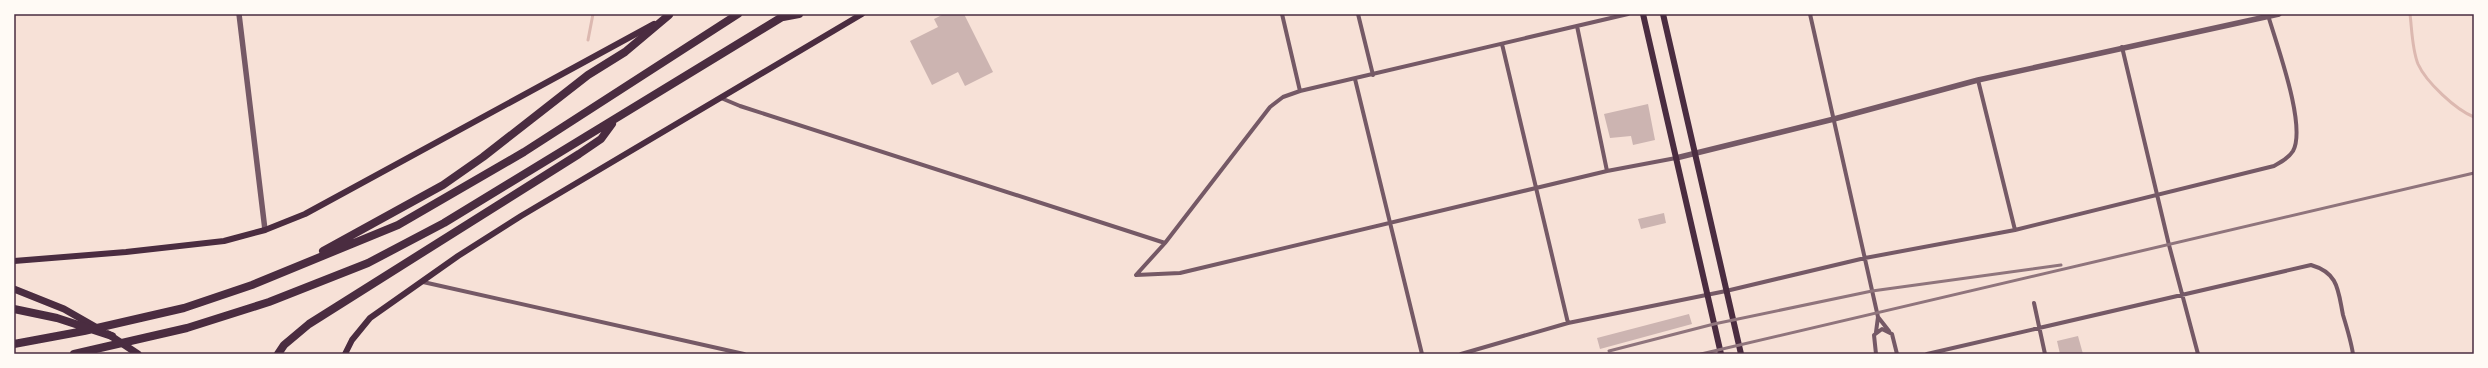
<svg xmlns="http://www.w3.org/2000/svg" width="2488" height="368" font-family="'Times New Roman',serif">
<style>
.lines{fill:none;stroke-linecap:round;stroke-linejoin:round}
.stream{stroke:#dcb8b0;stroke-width:3}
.building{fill:#ccb4b1}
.minor{stroke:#755966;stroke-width:4}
.tertiary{stroke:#755966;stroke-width:5.5}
.secondary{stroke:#4a2c40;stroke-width:6}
.primary{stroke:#4a2c40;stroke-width:7}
.motorway{stroke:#4a2c40;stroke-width:8}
.rail{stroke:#8f747c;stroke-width:3}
.neatline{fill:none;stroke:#4a2c40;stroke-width:1.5}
</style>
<rect width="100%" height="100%" fill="#f7e1d7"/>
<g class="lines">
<path class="stream" d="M 2410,14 C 2412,30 2412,49 2418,64 C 2426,82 2456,110 2474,117
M 588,40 L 593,14"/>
</g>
<path class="building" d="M 944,14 L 964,14 L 993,72 L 965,86 L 958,72 L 932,85 L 910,41 L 938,27 L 934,19 Z
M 1648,104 L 1655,140 L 1633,145 L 1631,136 L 1610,138 L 1604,114 Z
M 1664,213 L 1666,223 L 1641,229 L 1638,219 Z
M 1689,314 L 1692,324 L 1600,349 L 1597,338 Z
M 2078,336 L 2083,354 L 2060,354 L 2057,341 Z"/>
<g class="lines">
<path class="minor" d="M 1282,14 L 1300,91
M 1358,14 L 1373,75
M 1628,14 L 1300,91 L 1283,97 L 1270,107 L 1165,243 L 1136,275 L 1180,273 L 1607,171 L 1676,158
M 1810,14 L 1878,317 L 1876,332
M 1577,26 L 1607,171
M 1502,44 L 1568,323
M 2122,47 L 2169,245 L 2198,354
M 1355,79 L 1422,354
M 1978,80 L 2015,230
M 721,98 L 740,106 L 1165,243
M 423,282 L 744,354
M 2034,303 L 2045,354
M 1878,317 L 1889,331
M 1461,354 L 1568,323 L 1726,291 L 1865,258 L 2015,230 L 2274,166 C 2281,162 2288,159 2293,151 C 2307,126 2276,43 2268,15
M 1876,354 L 1874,335 L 1882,329 L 1892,334 L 1897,354
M 1927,354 L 2311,265 C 2339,273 2338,291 2343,315 C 2347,328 2351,341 2353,354"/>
<path class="tertiary" d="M 239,14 L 265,230
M 1676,158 L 1834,119 L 1978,80 L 2279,14"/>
<path class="secondary" d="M 1643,14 L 1721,354
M 1663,14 L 1741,354
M 14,261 L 126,252 L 224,241 L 265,230 L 305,214 L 654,24
M 345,354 L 352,340 L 370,318 L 458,256 L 521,216 L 862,14"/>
<path class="primary" d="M 14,289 L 64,309 L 99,329
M 108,334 L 138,354"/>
<path class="motorway" d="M 783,17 L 799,14
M 323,251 L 443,185 L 483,157 L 588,75 L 625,52 L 669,15
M 14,309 L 57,318 L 112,336
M 14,344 L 84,331 L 184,308 L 252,285 L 398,225 L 524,152 L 738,14
M 74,354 L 187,328 L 269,302 L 368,263 L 444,223 L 787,14
M 278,354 L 284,345 L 309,324 L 579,154 L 601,139 L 612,124"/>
<path class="rail" d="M 1609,351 L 1714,324 L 1872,291 L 2061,265
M 1701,354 L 2474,173"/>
</g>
<rect width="2488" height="368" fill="none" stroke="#fffaf5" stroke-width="30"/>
<rect x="15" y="15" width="2458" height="338" class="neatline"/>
</svg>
